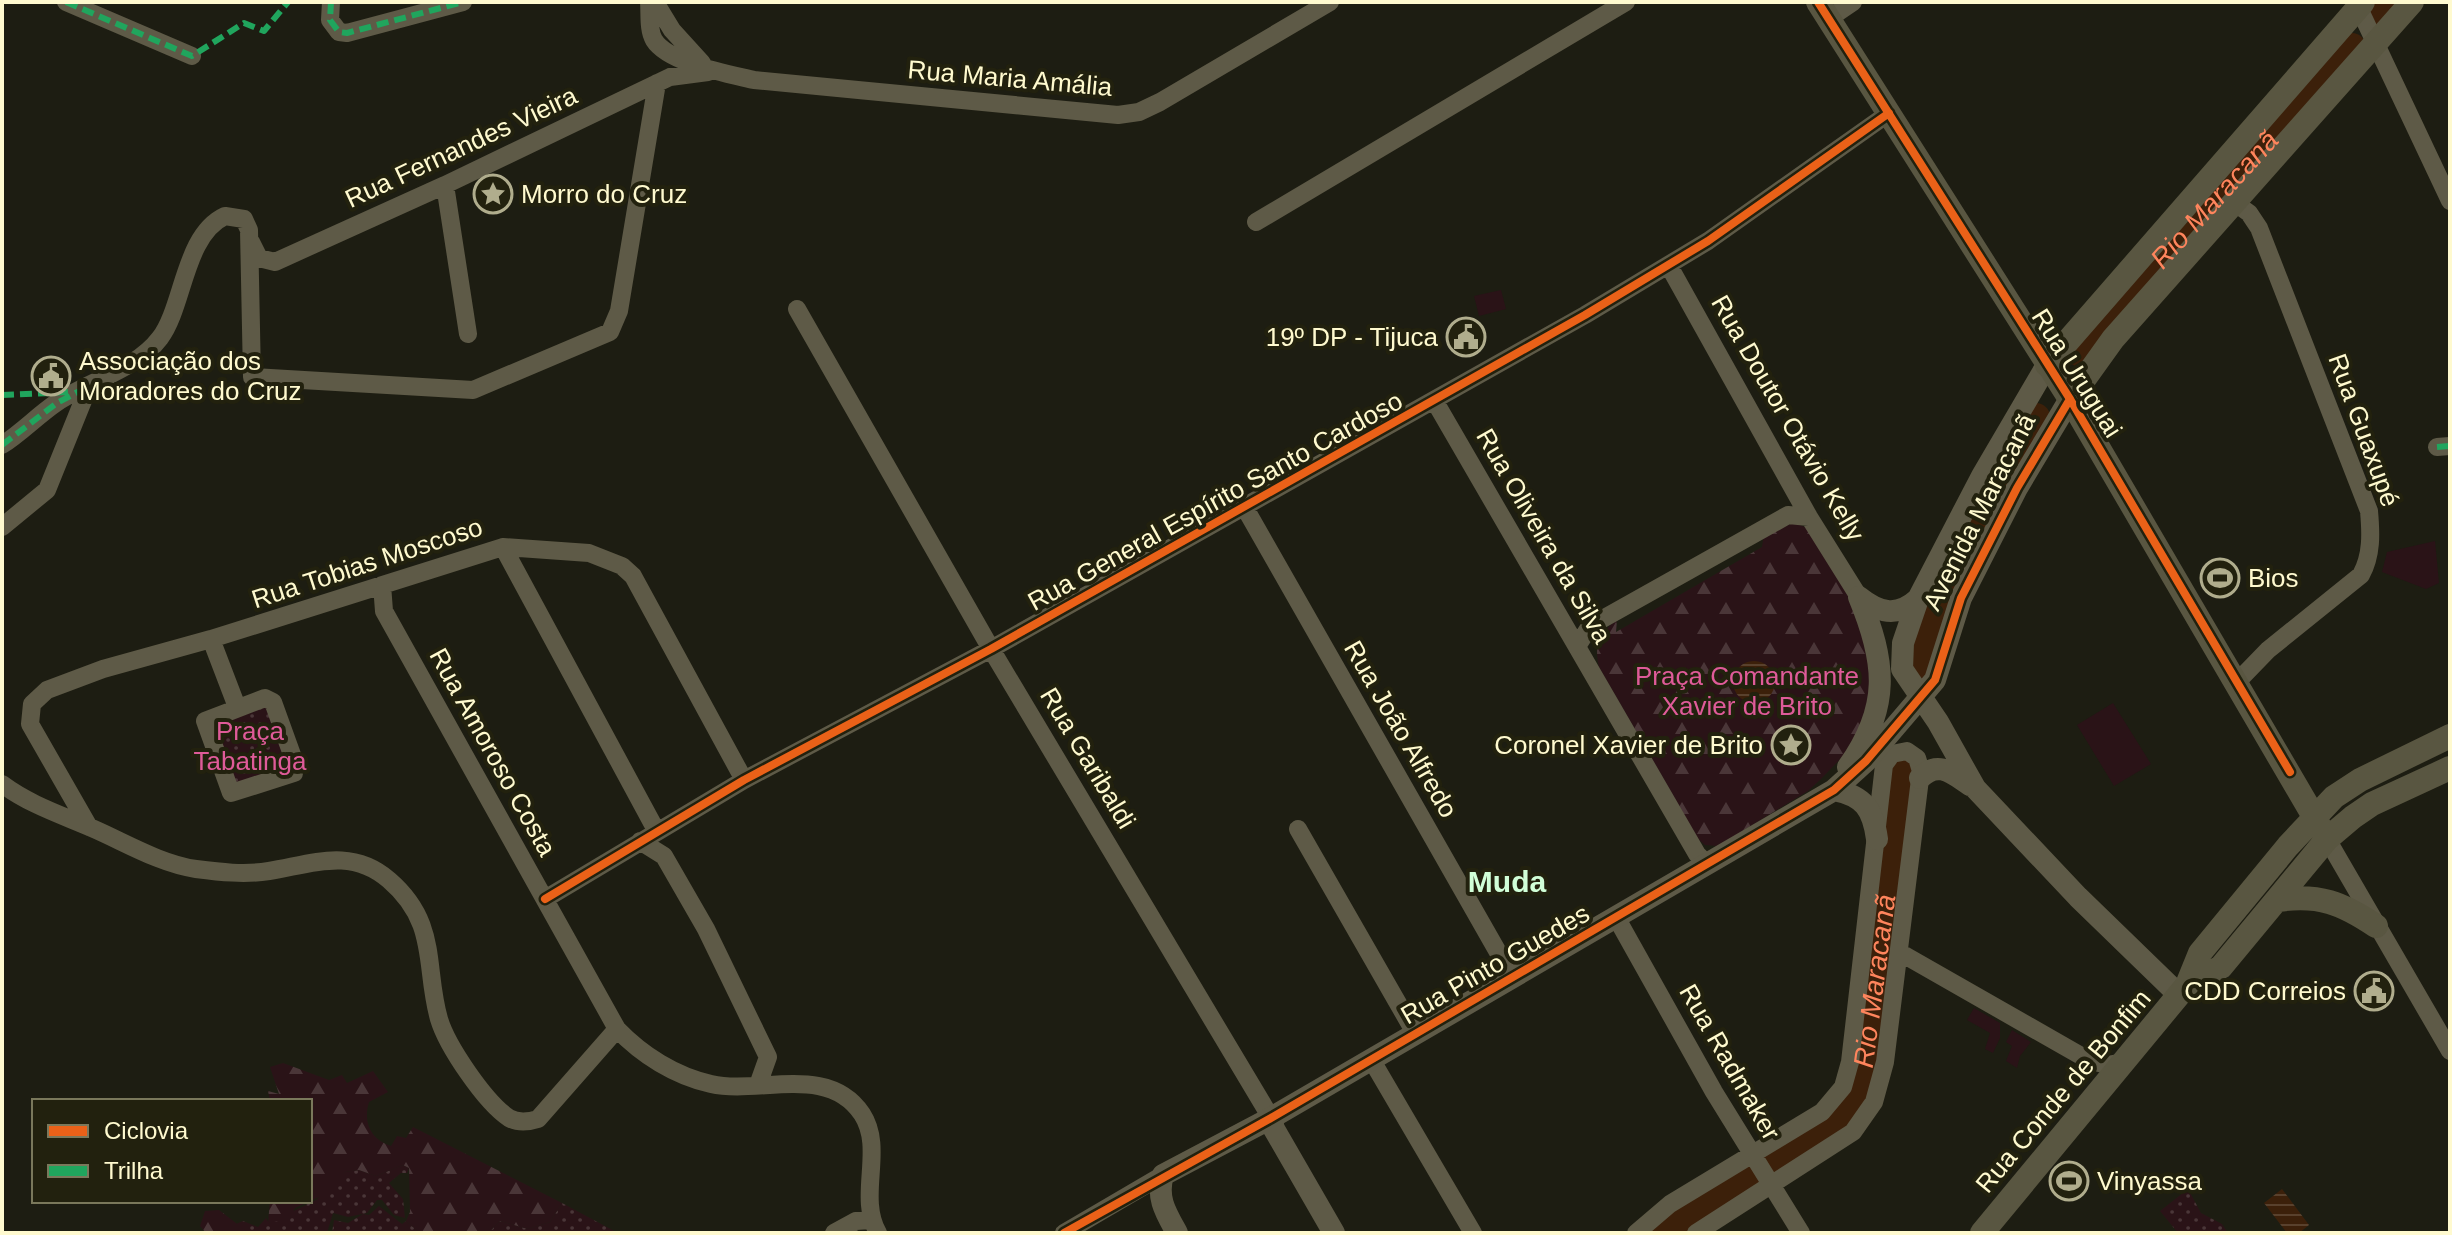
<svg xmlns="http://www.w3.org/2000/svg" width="2452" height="1235" font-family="Arial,sans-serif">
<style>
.grass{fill:url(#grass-dots)}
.forest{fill:url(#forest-firs)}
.garden{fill:#2a1317}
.water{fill:url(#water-rules)}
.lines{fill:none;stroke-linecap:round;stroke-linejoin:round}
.river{stroke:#3c200a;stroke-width:28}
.minor{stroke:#5e5a47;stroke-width:18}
.tertiary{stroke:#5e5a47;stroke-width:22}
.secondary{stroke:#595641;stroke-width:24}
.quiet{stroke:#20a55d;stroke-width:6;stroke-dasharray:12 6;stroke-linecap:butt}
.cycleway-casing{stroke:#22210e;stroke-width:13}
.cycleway{stroke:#ea6118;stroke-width:8}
.labels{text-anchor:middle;stroke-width:8;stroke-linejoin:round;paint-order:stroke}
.street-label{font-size:26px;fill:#fffacf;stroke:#22210e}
.poi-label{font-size:26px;fill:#fffacf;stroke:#22210e;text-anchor:start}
.park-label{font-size:26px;fill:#df5b99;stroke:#22210e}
.water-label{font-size:28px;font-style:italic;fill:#ff855d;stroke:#22210e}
.quarter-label{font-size:30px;font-weight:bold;fill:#d1ffd8;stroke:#22210e}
</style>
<defs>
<pattern id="grass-dots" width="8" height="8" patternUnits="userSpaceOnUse" patternTransform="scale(2)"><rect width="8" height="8" fill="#2a1317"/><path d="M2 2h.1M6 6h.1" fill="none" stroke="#4a3638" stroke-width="1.8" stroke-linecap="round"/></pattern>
<pattern id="forest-firs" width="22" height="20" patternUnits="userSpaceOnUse" patternTransform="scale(2)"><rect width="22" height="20" fill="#2a1317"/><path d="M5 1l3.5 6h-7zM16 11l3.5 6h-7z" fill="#4a3638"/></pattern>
<pattern id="water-rules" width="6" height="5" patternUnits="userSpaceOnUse" patternTransform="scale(2)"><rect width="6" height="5" fill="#3c200a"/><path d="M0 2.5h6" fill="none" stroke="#59412d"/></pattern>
</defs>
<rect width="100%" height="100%" fill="#1d1d12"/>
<path class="grass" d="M 266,699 L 293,769 L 235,791 L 207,723 Z
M 403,1165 L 409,1168 L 407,1173 L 401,1173 L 389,1183 L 403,1199 L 405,1218 L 394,1215 L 382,1200 L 377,1200 L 367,1213 L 348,1217 L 333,1213 L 327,1233 L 249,1233 L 236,1224 L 243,1221 L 258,1227 L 266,1218 L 269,1223 L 316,1200 L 345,1172 L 359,1170 L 376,1176 Z
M 2188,1189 L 2201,1213 L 2222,1224 L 2228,1233 L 2178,1233 L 2160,1211 Z
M 562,1203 L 618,1233 L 488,1233 L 500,1221 L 528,1229 L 550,1222 Z
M 379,1206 L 402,1224 L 406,1221 L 419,1232 L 431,1233 L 332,1233 L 334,1220 L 348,1223 L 363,1214 L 369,1215 Z"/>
<path class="forest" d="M 1794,523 L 1808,528 L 1860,614 L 1870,644 L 1872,706 L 1848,751 L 1821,779 L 1808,791 L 1718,846 L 1705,845 L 1698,839 L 1599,667 C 1594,644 1598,634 1617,620 L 1616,632 L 1762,547 L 1764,534 Z
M 283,1063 L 329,1080 L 342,1075 L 347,1083 L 373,1071 L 388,1092 L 369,1102 C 363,1122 370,1139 391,1146 L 397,1136 L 406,1138 L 413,1127 L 562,1203 L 550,1222 L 528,1229 L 500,1221 L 488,1233 L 419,1232 L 406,1221 L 410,1212 L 409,1168 L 403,1165 L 376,1176 L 359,1170 L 345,1172 L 328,1193 L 295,1208 L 290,1219 L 268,1223 L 270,1201 L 310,1201 L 310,1101 L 270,1101 L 268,1091 L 279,1094 L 270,1067 Z
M 219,1210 L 249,1233 L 206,1233 L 200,1226 L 205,1211 Z"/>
<path class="garden" d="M 1501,290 L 1506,309 L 1479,316 L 1474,296 Z
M 2435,541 L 2439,583 L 2426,589 L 2382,572 L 2387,552 Z
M 2113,703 L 2151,764 L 2114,786 L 2077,725 Z
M 1974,1008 L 2000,1023 L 2000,1038 L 1993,1053 L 1985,1049 L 1990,1033 L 1967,1020 Z
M 2012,1030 L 2031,1042 L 2020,1056 L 2017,1068 L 2006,1061 L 2012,1046 L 2006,1042 Z"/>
<path class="water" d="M1733 682a21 21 0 1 1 42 0a21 21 0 1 1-42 0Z
M 2282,1189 L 2309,1225 L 2299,1233 L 2287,1233 L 2264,1203 Z"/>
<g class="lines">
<g class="river">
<path d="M 2378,16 L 2390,2"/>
<path id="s1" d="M 2080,353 L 2117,306 L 2352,47"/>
<path d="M 1919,667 L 1942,598 L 2012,456 L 2036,417"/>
<path id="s2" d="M 1775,1158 L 1840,1117 L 1860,1088 L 1903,763"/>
<path d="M 1659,1233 L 1747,1175"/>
</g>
<path class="minor" d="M 66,2 L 192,56
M 331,2 L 330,20 L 339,32 L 347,33 L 463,2
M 649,2 C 650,14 648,30 654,40 C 668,63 729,74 754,80 L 1118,115 L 1139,112 L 1160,102 L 1330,2
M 655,2 L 672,30 L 702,63
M 2356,2 L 2450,201
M 1828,19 L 1853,2
M 445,185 L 468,334
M 2235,203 L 2249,213 L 2259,228 L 2369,511 C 2371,533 2372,555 2361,575 L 2268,650 L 2237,682
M 1256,222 L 1626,2
M 251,242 L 259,258 L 275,262 L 445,185 L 670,77 L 708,72
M 1669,266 L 1809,517 L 1859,597
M 797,309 L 991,649 L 1271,1118
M 1434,400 L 1697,854 L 1707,864
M 2,445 C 21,433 37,416 56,403 C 89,381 136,370 160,338 C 184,306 184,235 225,216 L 244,219 L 249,230 L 252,377 L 473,390 L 610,332 L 619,311 L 657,83
M 2437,447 L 2450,446
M 1245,508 L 1511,975
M 2,527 L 47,490 L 89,386
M 503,547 L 657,832
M 382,585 L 384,611 L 617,1029 C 642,1055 675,1076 711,1084 C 759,1095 828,1063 862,1114 C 885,1149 857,1196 878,1233
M 211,639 L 237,707
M 1578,645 L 1590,626 L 1788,515 L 1809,517
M 265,698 L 273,702 L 295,763 L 294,773 L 231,793 L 205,721 Z
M 2,784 C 30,805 62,815 94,829 C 126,843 161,864 196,869 C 219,872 245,875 269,871 C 312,864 351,847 389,880 C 439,923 424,966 439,1019 C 447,1046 485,1102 509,1118 C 517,1123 529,1122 538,1119 L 617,1029
M 89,827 L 30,724 L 32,704 L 47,690 L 103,669 L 211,639 L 503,547 L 589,553 L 622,566 L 633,576 L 744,780
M 1298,829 L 1415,1033
M 2327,839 L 2450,1051
M 640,841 L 664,856 L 706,929 L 768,1057 L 758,1085
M 545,899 L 744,780 L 991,649 L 1585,315 L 1708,241 L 1889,113
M 1616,917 L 1714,1092 L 1801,1233
M 1899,952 L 2090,1061 L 2108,1065 L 2126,1062
M 1371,1059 L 1473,1233
M 834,1233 L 856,1221 L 871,1220
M 1064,1233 L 1163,1175
M 1636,1233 L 1670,1204 L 1822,1112 L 1843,1087 L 1850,1062 L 1884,765 L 1892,754 L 1907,751 L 1917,758 L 1921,771 L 1885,1062 L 1874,1102 L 1853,1132 L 1696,1233"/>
<path class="tertiary" d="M 2047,365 L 1982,476 L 1918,599 L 1903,643 L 1902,669 L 1938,722 L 1975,788 L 2078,897 L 2179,995
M 1859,597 C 1880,614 1898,617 1918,599
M 1848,767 C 1891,707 1886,662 1859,597
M 1920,778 C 1938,760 1952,773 1970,785
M 1834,790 C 1864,796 1873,809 1877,839
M 1271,1118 L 1274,1129 L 1334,1233
M 1177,1233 C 1166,1213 1156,1198 1163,1175 L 1271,1118 L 1834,790 L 1866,761 L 1935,680 L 1961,598 L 2017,488 L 2070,399"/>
<path class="secondary" d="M 1818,2 L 2070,399 L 2327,839
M 2047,365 L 2363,2
M 2070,399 L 2113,339 L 2412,2
M 2278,900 C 2319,894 2342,903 2376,926
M 2187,985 L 2221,967 L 2327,839 L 2353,817 L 2372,804 L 2450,768
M 1982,1233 L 2187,985 L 2200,953 L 2288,846 L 2334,797 L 2360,780 L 2450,736"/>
<path class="quiet" d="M 66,2 L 192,56 L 244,23 L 264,31 L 288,2
M 331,2 L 330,20 L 339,32 L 347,33 L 463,2
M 2,395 L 70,392
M 2,445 L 57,403 L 89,386
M 2437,447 L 2450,446"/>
<defs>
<path id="cycleway" d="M 1818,2 L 2070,399 L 2290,772
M 545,899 L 744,780 L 991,649 L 1585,315 L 1708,241 L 1889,113
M 1064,1233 L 1271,1118 L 1834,790 L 1866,761 L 1935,680 L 1961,598 L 2017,488 L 2070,399"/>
</defs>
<use href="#cycleway" class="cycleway-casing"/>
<use href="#cycleway" class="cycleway"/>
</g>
<defs>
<symbol id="sight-ring" viewBox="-11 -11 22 22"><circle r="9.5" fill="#22210e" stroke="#b0ad8d" stroke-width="1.5"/><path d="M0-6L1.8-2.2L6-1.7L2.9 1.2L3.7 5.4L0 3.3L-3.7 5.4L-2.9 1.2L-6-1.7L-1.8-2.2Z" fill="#b0ad8d"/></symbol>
<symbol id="civic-ring" viewBox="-11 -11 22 22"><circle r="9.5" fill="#22210e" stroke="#b0ad8d" stroke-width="1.5"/><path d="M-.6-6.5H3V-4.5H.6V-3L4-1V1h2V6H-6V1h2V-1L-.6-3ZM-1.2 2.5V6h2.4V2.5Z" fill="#b0ad8d"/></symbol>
<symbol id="stadium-ring" viewBox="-11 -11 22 22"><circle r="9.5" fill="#22210e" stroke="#b0ad8d" stroke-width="1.5"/><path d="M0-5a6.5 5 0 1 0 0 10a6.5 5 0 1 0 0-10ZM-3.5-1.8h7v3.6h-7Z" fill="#b0ad8d"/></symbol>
</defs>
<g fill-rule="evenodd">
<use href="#sight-ring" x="471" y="172" width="44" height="44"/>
<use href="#civic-ring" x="1444" y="315" width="44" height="44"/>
<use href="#civic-ring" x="29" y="354" width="44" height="44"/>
<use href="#stadium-ring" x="2198" y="556" width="44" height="44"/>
<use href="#sight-ring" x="1769" y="723" width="44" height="44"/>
<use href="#civic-ring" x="2352" y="969" width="44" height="44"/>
<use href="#stadium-ring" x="2047" y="1159" width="44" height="44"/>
</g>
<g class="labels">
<g class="street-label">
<text transform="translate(1010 78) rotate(5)" y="9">Rua Maria Amália</text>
<text transform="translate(461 147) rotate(-25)" y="9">Rua Fernandes Vieira</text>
<text transform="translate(2077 373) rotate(58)" y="9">Rua Uruguai</text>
<text transform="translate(1788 418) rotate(60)" y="9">Rua Doutor Otávio Kelly</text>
<text transform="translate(2364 430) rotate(70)" y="9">Rua Guaxupé</text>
<text transform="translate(1215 501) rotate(-29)" y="9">Rua General Espírito Santo Cardoso</text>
<text transform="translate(1979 512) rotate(-63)" y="9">Avenida Maracanã</text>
<text transform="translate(1544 536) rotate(60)" y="9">Rua Oliveira da Silva</text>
<text transform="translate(367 563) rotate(-18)" y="9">Rua Tobias Moscoso</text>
<text transform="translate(1401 729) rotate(60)" y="9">Rua João Alfredo</text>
<text transform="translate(493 752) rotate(61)" y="9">Rua Amoroso Costa</text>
<text transform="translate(1088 758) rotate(59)" y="9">Rua Garibaldi</text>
<text transform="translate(1495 964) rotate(-30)" y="9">Rua Pinto Guedes</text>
<text transform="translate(1730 1062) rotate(60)" y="9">Rua Radmaker</text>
<text transform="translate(2063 1091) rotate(-50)" y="9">Rua Conde de Bonfim</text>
</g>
<g class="poi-label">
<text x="521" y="203">Morro do Cruz</text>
<text x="1438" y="346" text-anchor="end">19º DP - Tijuca</text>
<text x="79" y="370">Associação dos<tspan x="79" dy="30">Moradores do Cruz</tspan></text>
<text x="2248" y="587">Bios</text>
<text x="1763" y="754" text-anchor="end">Coronel Xavier de Brito</text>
<text x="2346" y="1000" text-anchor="end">CDD Correios</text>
<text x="2097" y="1190">Vinyassa</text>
</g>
<g class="park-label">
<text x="1747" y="685">Praça Comandante<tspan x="1747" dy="30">Xavier de Brito</tspan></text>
<text x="250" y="740">Praça<tspan x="250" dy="30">Tabatinga</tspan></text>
</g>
<g class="water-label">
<text dy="10" stroke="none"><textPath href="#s1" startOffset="204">Rio Maracanã</textPath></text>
<text dy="10" stroke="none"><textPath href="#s2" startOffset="220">Rio Maracanã</textPath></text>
</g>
<g class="quarter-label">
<text x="1507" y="892">Muda</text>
</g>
</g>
<rect width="2452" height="1235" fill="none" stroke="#fffacf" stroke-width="8"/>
<rect x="32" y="1099" width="280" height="104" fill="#22210e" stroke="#7a785b" stroke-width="2"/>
<rect x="48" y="1125" width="40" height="12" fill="#ea6118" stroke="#7a785b" stroke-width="2"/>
<text x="104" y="1139" font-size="24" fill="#fffacf">Ciclovia</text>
<rect x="48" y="1165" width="40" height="12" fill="#20a55d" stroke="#7a785b" stroke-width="2"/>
<text x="104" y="1179" font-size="24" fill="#fffacf">Trilha</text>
</svg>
